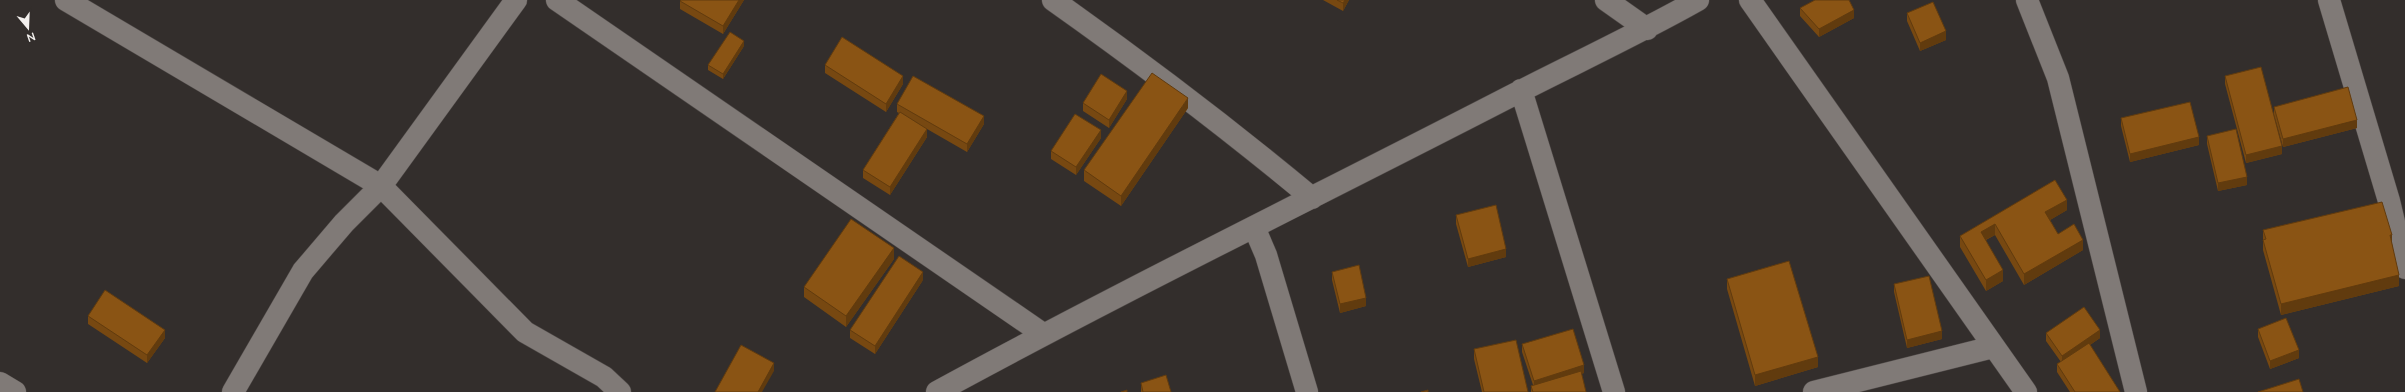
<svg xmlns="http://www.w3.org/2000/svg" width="2405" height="392" font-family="'Nunito Sans',sans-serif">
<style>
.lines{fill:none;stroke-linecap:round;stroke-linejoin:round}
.street-casing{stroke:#4f4a48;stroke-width:23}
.street{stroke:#807a77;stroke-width:22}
.wall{fill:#774811}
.shaded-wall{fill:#613b0e}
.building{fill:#8a5414;stroke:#613b0e}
</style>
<rect width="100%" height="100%" fill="#332e2c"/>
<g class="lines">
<defs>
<path id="street" d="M 66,0 L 381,186 L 525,332 L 604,377 L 620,392
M 557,0 L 1043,334
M 1053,0 C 1142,63 1228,128 1312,198
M 1606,0 L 1647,29
M 1750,0 L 2026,392
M 2027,0 L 2058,78 L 2136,392
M 2329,0 L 2389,201 L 2405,268
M 1521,90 L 1614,392
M 1254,227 L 1266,255 L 1307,392
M 0,383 L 15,392
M 233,392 L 303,271 L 344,223 L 381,186 L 516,0
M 937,392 C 1124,290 1317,196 1507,98 C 1571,65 1636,35 1698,0
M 1814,392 L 1993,347"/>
</defs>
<use href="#street" class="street-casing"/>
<use href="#street" class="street"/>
</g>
<path class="wall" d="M 744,0 L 723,34 L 680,9 L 680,1 Z
M 1323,0 L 1349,0 L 1343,11 Z
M 1800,8 L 1854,18 L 1819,37 L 1800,16 Z
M 1907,13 L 1946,40 L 1920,51 L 1907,21 Z
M 744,46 L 723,79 L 708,70 L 708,65 Z
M 825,65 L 903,84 L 886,112 L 825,73 Z
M 2225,76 L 2282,154 L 2246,163 L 2225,84 Z
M 1127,99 L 1109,128 L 1083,111 L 1083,103 Z
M 897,104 L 984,124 L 967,152 L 927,129 L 927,137 L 890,195 L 863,178 L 863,170 L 899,113 L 897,112 Z
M 2274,107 L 2357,128 L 2283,147 L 2274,115 Z
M 1188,108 L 1121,206 L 1084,181 L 1084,170 Z
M 2121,118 L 2199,145 L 2130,162 L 2121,126 Z
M 2207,136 L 2247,185 L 2218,191 L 2207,144 Z
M 1101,138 L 1076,175 L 1051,159 L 1051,151 Z
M 2055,180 L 2067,210 L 2050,220 L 2058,234 L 2083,250 L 2024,285 L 1995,235 L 1986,240 L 2003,281 L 1986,291 L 1960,247 L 1960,236 Z
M 1456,215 L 1506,257 L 1468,267 L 1456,224 Z
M 2263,230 L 2392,244 L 2399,286 L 2281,315 L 2263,250 Z
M 894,259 L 846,327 L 804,297 L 804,287 Z
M 1332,272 L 1366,306 L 1340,313 L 1332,280 Z
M 1727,279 L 1818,367 L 1755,386 L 1727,289 Z
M 923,280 L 875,354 L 850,338 L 850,330 Z
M 1894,284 L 1942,339 L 1907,348 L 1894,292 Z
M 88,316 L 165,338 L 147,363 L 88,324 Z
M 2258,329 L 2299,358 L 2270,369 L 2258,337 Z
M 2046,333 L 2100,338 L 2090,345 L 2120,392 L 2070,392 L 2057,372 L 2057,364 L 2061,362 L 2046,341 Z
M 1522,344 L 1584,373 L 1581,374 L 1586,392 L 1531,392 L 1531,386 L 1533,385 L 1522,352 Z
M 1474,349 L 1528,392 L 1482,392 L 1474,359 Z
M 1141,383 L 1171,392 L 1141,392 Z"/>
<path class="shaded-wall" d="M 739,0 L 744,0 L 723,34 L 723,26 Z
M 1345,0 L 1349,0 L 1343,11 L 1343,3 Z
M 1854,10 L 1854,18 L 1819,37 L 1819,29 Z
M 1946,31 L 1946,40 L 1920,51 L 1920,43 Z
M 744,41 L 744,46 L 723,79 L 723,74 Z
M 903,76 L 903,84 L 886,112 L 886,104 Z
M 1127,91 L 1127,99 L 1109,128 L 1109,120 Z
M 1188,98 L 1188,108 L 1121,206 L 1121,196 Z
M 984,116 L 984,124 L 967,152 L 967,144 Z
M 2357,120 L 2357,128 L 2283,147 L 2283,139 Z
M 927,129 L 927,137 L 890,195 L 890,187 Z
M 1101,130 L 1101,138 L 1076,175 L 1076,167 Z
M 2199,137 L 2199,145 L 2130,162 L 2130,154 Z
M 2282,146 L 2282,154 L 2246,163 L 2246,155 Z
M 2247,177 L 2247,185 L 2218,191 L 2218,183 Z
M 2067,200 L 2067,210 L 2045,223 L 2045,212 Z
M 1995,224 L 1995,235 L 1981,242 L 1981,232 Z
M 2390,235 L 2392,235 L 2392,245 Z
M 2083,240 L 2083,250 L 2024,285 L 2024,274 Z
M 894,248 L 894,259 L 846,327 L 846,316 Z
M 1506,249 L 1506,257 L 1468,267 L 1468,259 Z
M 2003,270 L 2003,281 L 1986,291 L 1986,280 Z
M 923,272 L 923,280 L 875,354 L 875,346 Z
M 2399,275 L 2399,286 L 2281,315 L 2281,304 Z
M 1366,298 L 1366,306 L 1340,313 L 1340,304 Z
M 165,330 L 165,338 L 147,363 L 147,355 Z
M 2100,330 L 2100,338 L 2062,364 L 2062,356 Z
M 1942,331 L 1942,339 L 1907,348 L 1907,340 Z
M 2299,350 L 2299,358 L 2270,369 L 2270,361 Z
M 1818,357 L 1818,367 L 1755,386 L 1755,375 Z
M 774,363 L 774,371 L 762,392 L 758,392 Z
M 1584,365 L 1584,373 L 1534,389 L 1534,381 Z"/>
<path class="building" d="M 681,0 L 739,0 L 723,26 L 680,1 Z
M 1337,0 L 1345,0 L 1343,3 Z
M 1815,0 L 1849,0 L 1854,10 L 1819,29 L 1800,8 Z
M 1933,2 L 1946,31 L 1920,43 L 1907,13 Z
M 730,32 L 744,41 L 723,74 L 708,65 Z
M 842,37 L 903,76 L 886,104 L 825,65 Z
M 2261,67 L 2282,146 L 2246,155 L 2225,76 Z
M 1152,73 L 1188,98 L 1121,196 L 1084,170 Z
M 1101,74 L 1127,91 L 1109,120 L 1083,103 Z
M 913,76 L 984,116 L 967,144 L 897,104 Z
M 2348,87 L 2357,120 L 2283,139 L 2274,107 Z
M 2190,102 L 2199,137 L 2130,154 L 2121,118 Z
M 900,112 L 927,129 L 890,187 L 863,170 Z
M 1075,114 L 1101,130 L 1076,167 L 1051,151 Z
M 2236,129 L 2247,177 L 2218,183 L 2207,136 Z
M 2055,180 L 2067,200 L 2045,212 L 2058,234 L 2074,224 L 2083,240 L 2024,274 L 1995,224 L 1981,232 L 2003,270 L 1986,280 L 1960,236 Z
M 2382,202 L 2392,235 L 2390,235 L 2399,275 L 2281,304 L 2263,240 L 2266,239 L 2263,230 Z
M 1496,205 L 1506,249 L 1468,259 L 1456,215 Z
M 851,219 L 894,248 L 846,316 L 804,287 Z
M 899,256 L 923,272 L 875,346 L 850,330 Z
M 1789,261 L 1818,357 L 1755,375 L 1727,279 Z
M 1359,265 L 1366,298 L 1340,304 L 1332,272 Z
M 1929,276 L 1942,331 L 1907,340 L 1894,284 Z
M 105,290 L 165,330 L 147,355 L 88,316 Z
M 2084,307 L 2100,330 L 2062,356 L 2046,333 Z
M 2286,318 L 2299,350 L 2270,361 L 2258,329 Z
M 1573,329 L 1584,365 L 1534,381 L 1522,344 Z
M 1516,340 L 1528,392 L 1484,392 L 1474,349 Z
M 2089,343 L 2120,392 L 2075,392 L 2057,364 Z
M 741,345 L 774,363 L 758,392 L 715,392 Z
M 1581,371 L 1586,392 L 1533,392 L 1531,386 Z
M 1166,375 L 1171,392 L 1143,392 L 1141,383 Z
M 2299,379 L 2303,392 L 2258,392 Z
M 1127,390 L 1127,392 L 1121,392 Z
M 1428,390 L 1428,392 L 1421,392 Z"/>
<g transform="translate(28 28) rotate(161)" stroke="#332e2c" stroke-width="3" paint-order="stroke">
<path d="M0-3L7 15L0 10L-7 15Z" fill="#f2efed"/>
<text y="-6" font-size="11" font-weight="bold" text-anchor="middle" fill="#f2efed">N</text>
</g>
</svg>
